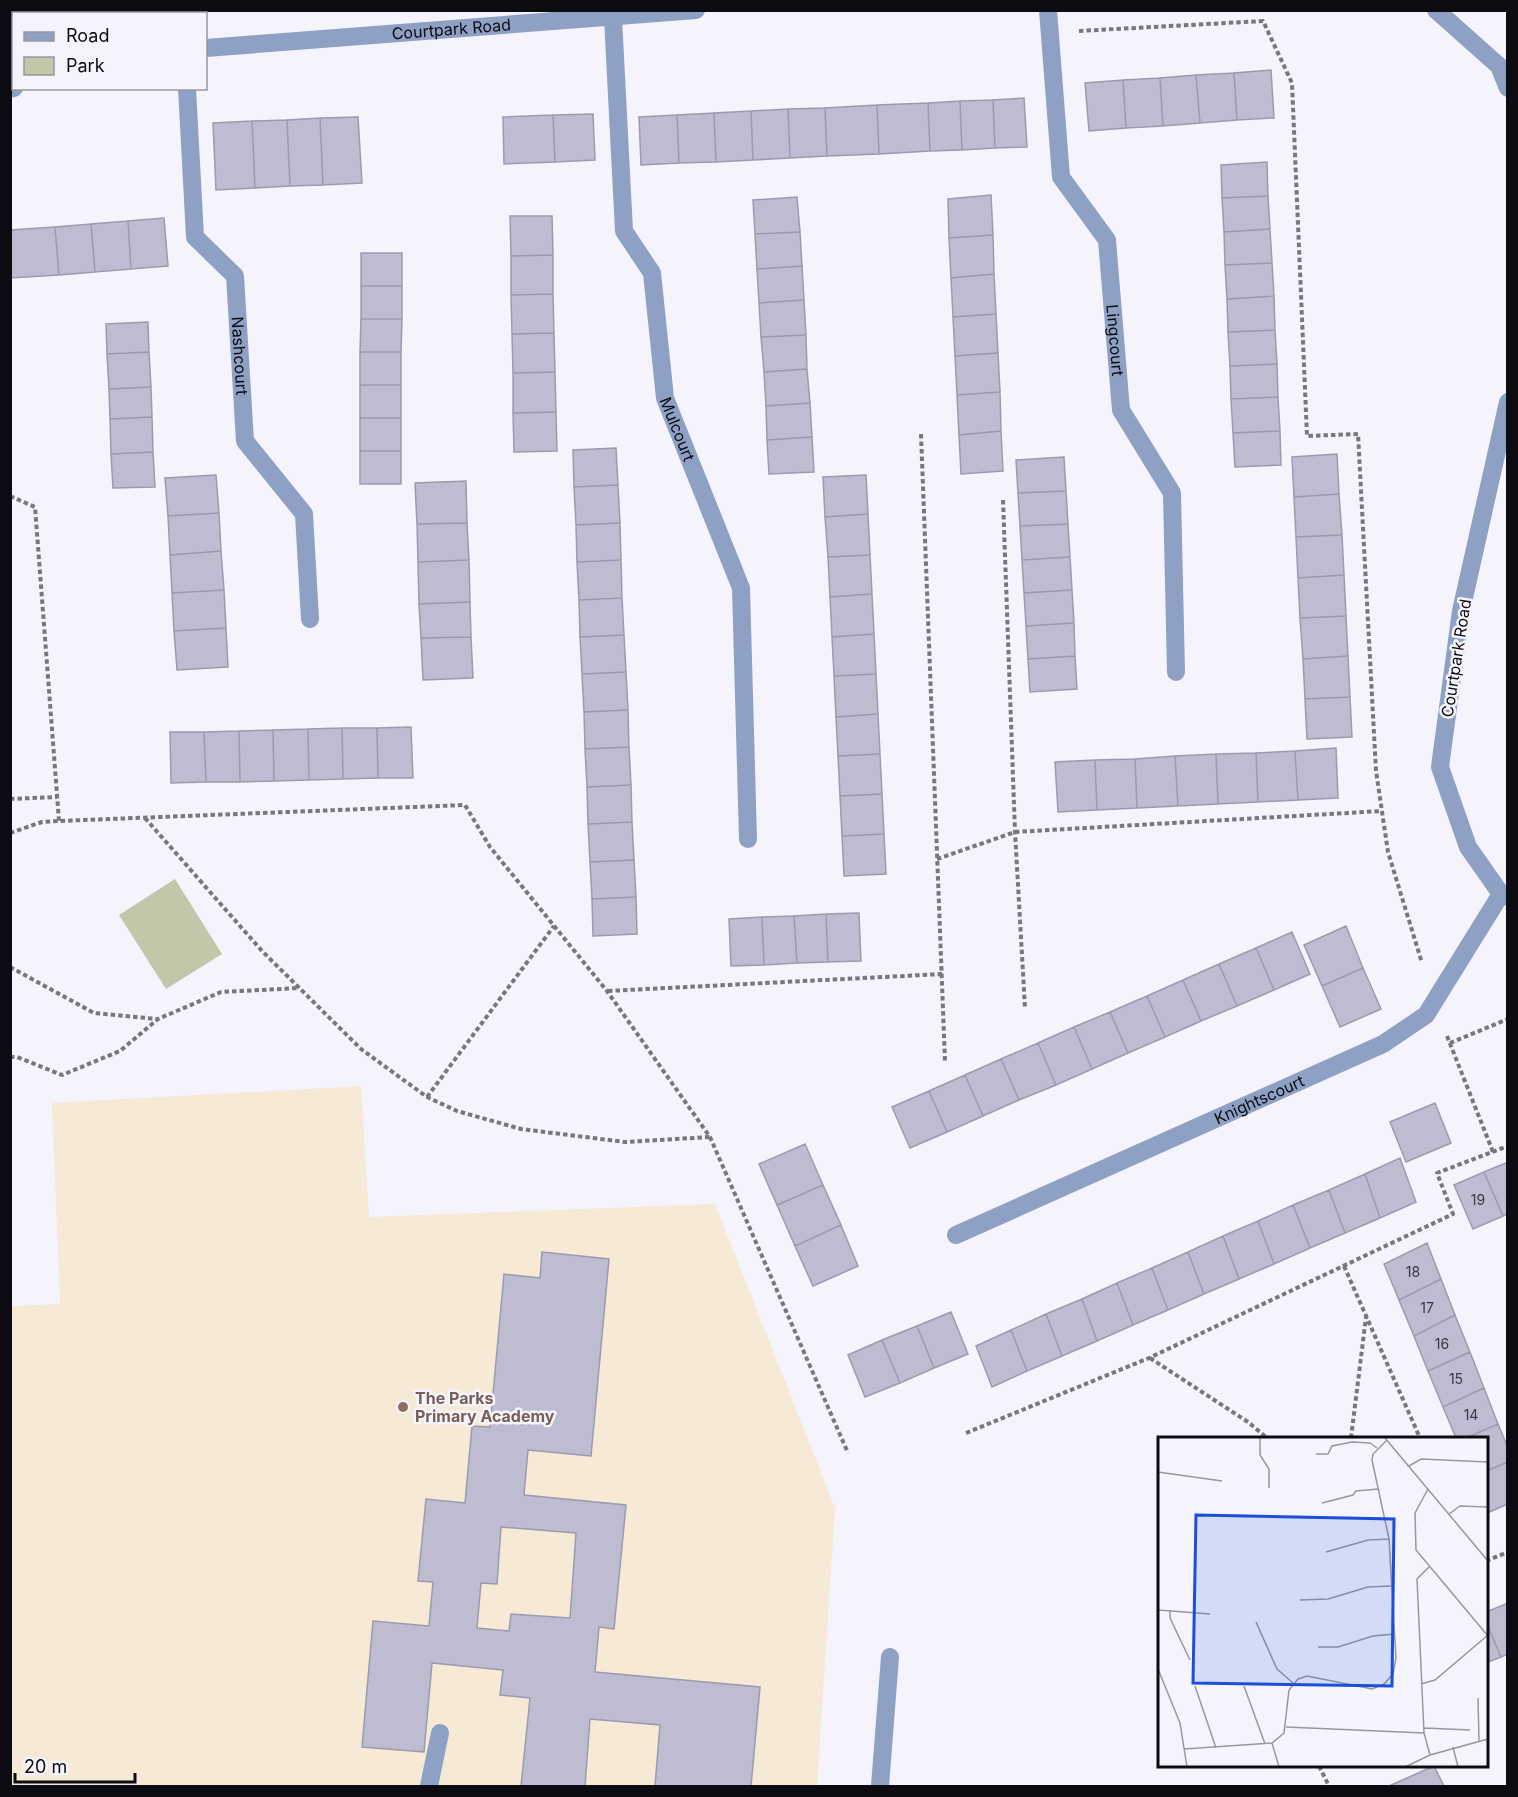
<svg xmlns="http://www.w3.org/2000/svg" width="1518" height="1797" font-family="Inter,sans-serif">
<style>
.education{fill:#f6e9d5}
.green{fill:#c3c7aa}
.building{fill:#bebcd1;stroke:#9c9aae;stroke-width:1.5;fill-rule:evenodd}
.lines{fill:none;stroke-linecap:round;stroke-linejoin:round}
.path{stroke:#78777f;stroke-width:4;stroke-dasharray:4.5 3;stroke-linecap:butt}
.minor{stroke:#8ea0c3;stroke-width:18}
.education-dot{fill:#8d6e63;stroke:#f5f4fd;stroke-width:2}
.labels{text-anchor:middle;stroke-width:5;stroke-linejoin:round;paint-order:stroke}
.number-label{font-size:14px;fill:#383742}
.street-label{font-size:16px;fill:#0c0b12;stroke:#f5f4fd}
.education-label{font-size:16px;font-weight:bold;fill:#785e54;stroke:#f5f4fd;text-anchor:start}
.inset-road{fill:none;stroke:#98979f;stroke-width:1.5}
.view{fill:#1d4ed8;fill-opacity:0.15;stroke:#1d4ed8;stroke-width:3}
.inset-edge{fill:none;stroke:#0c0b12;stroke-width:3}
</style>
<rect width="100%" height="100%" fill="#f5f4fd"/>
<path class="education" d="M 361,1086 L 369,1217 L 715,1204 L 835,1508 L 817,1786 L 11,1786 L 10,1306 L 60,1304 L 52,1103 Z"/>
<path class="green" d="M 175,879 L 222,954 L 166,989 L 119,915 Z"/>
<path class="building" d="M 1271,70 L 1274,118 L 1237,120 L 1234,73 Z
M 1234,73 L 1237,120 L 1200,123 L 1196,75 Z
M 1196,75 L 1200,123 L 1163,126 L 1160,78 Z
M 1160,78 L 1163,126 L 1126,128 L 1123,80 Z
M 1123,80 L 1126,128 L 1089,131 L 1085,83 Z
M 1024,98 L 1027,147 L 995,148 L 993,100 Z
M 993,100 L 995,148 L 962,150 L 960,101 Z
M 960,101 L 962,150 L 930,151 L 928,103 Z
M 928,103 L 930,151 L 879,154 L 877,105 Z
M 877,105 L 879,154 L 827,156 L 825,108 Z
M 825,108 L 827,156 L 790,158 L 788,109 Z
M 788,109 L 790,158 L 753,160 L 751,111 Z
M 751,111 L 753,160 L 716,162 L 714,113 Z
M 714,113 L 716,162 L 679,163 L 677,115 Z
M 593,114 L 595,160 L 555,162 L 553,115 Z
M 553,115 L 555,162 L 504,164 L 503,117 Z
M 677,115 L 679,163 L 641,165 L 639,117 Z
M 358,117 L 362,183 L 323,185 L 320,118 Z
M 320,118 L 323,185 L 290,186 L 287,120 Z
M 287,120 L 290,186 L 255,188 L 252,121 Z
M 252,121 L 255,188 L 216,190 L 213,123 Z
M 1267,162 L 1268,196 L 1222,198 L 1221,165 Z
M 991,195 L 993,235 L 949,238 L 948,199 Z
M 1268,196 L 1270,229 L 1224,232 L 1222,198 Z
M 797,197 L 800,232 L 755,234 L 753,200 Z
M 510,216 L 552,216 L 553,255 L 511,256 Z
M 164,218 L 168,266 L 131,269 L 128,221 Z
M 128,221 L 131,269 L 95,272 L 91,224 Z
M 91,224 L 95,272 L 59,275 L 55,227 Z
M 55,227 L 59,275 L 10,278 L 10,230 Z
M 1270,229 L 1272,263 L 1225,265 L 1224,232 Z
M 800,232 L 802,266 L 757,269 L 755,234 Z
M 993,235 L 994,274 L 951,278 L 949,238 Z
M 361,253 L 402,253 L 402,286 L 361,286 Z
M 553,255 L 553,294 L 511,295 L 511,256 Z
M 1272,263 L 1274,296 L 1227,299 L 1225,265 Z
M 802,266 L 804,300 L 759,303 L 757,269 Z
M 994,274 L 996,314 L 953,317 L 951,278 Z
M 361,286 L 402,286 L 402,319 L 361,319 Z
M 553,294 L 554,333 L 512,334 L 511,295 Z
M 1274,296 L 1275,330 L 1228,332 L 1227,299 Z
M 804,300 L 806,335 L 761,337 L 759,303 Z
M 996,314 L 998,353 L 955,356 L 953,317 Z
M 361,319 L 402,319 L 401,352 L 360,352 Z
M 148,322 L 149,352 L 107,354 L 106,324 Z
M 1275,330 L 1277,364 L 1230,366 L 1228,332 Z
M 554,333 L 555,372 L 513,373 L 512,334 Z
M 806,335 L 807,369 L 764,372 L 761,337 Z
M 149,352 L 151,387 L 109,389 L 107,354 Z
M 360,352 L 401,352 L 401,385 L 360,385 Z
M 998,353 L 1000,392 L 957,395 L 955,356 Z
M 1277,364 L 1278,397 L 1231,399 L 1230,366 Z
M 807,369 L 810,403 L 766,406 L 764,372 Z
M 555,372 L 556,412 L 513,413 L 513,373 Z
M 360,385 L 401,385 L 401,418 L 360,418 Z
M 151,387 L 152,417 L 110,419 L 109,389 Z
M 1000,392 L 1001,431 L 959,435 L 957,395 Z
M 1278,397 L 1280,431 L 1233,433 L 1231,399 Z
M 810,403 L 812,437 L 767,440 L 766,406 Z
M 556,412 L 557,451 L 514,452 L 513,413 Z
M 152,417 L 153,452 L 111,454 L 110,419 Z
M 360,418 L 401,418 L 401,451 L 360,451 Z
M 1001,431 L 1003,471 L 961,474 L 959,435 Z
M 1280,431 L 1281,465 L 1235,467 L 1233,433 Z
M 812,437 L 814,472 L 769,474 L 767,440 Z
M 616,448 L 618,485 L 574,487 L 573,450 Z
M 360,451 L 401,451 L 401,484 L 360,484 Z
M 153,452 L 155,487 L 113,488 L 111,454 Z
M 1337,454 L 1339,494 L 1294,497 L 1292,457 Z
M 1064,457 L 1066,491 L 1018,493 L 1016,460 Z
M 216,475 L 219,513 L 168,516 L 165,478 Z
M 866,475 L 868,514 L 825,517 L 823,477 Z
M 466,481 L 467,523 L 417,524 L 415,483 Z
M 618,485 L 620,523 L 576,525 L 574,487 Z
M 1066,491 L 1068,524 L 1020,526 L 1018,493 Z
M 1339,494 L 1342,535 L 1296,537 L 1294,497 Z
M 219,513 L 221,551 L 170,555 L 168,516 Z
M 868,514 L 870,555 L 828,557 L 825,517 Z
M 467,523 L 469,560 L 418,562 L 417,524 Z
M 620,523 L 621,560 L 577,562 L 576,525 Z
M 1068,524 L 1070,557 L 1022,560 L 1020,526 Z
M 1342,535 L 1344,575 L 1298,578 L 1296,537 Z
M 221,551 L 224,590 L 172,593 L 170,555 Z
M 870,555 L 872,594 L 830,597 L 828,557 Z
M 1070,557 L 1072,590 L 1024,593 L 1022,560 Z
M 469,560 L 470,602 L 419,604 L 418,562 Z
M 621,560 L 622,598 L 579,600 L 577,562 Z
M 1344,575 L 1346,616 L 1300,618 L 1298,578 Z
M 224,590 L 226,628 L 174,631 L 172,593 Z
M 1072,590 L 1074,623 L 1026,626 L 1024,593 Z
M 872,594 L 874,634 L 832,637 L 830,597 Z
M 622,598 L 624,635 L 580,637 L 579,600 Z
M 470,602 L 471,637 L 421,638 L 419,604 Z
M 1346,616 L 1348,656 L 1303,659 L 1300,618 Z
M 1074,623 L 1075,656 L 1028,659 L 1026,626 Z
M 226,628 L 228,667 L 177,670 L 174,631 Z
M 874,634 L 876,674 L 834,676 L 832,637 Z
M 624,635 L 626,672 L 582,674 L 580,637 Z
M 471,637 L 473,678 L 423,680 L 421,638 Z
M 1075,656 L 1077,689 L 1030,692 L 1028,659 Z
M 1348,656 L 1350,697 L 1305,699 L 1303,659 Z
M 626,672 L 628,710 L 584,712 L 582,674 Z
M 876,674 L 878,714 L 836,717 L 834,676 Z
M 1350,697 L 1352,737 L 1307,739 L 1305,699 Z
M 628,710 L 629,747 L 585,749 L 584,712 Z
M 878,714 L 880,754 L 838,756 L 836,717 Z
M 411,727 L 413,778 L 378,778 L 377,728 Z
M 342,728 L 343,779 L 309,780 L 308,729 Z
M 342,728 L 377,728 L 378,778 L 343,779 Z
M 308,729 L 309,780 L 274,781 L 273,730 Z
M 273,730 L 274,781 L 240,782 L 239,731 Z
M 239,731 L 240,782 L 206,782 L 204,732 Z
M 170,732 L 204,732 L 206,782 L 171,783 Z
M 629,747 L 631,785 L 587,787 L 585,749 Z
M 1336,748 L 1338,798 L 1298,800 L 1295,751 Z
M 1295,751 L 1298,800 L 1258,802 L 1256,753 Z
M 1256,753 L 1258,802 L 1218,804 L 1216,754 Z
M 880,754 L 882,794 L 840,796 L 838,756 Z
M 1216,754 L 1218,804 L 1178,806 L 1175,756 Z
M 1175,756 L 1178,806 L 1137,808 L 1135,759 Z
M 1135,759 L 1137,808 L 1097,810 L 1095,760 Z
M 1095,760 L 1097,810 L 1058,812 L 1055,762 Z
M 631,785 L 632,822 L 588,824 L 587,787 Z
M 882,794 L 884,834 L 842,836 L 840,796 Z
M 632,822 L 634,860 L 590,862 L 588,824 Z
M 884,834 L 886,874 L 844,876 L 842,836 Z
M 634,860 L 636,897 L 592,899 L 590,862 Z
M 636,897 L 637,934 L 593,936 L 592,899 Z
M 859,913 L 861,961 L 828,962 L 826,914 Z
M 826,914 L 828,962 L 797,963 L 794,916 Z
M 794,916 L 797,963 L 764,965 L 762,917 Z
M 762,917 L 764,965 L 731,966 L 729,919 Z
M 1346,926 L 1363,968 L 1322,986 L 1304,945 Z
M 1292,932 L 1310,974 L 1274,990 L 1256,948 Z
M 1256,948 L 1274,990 L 1237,1006 L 1219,964 Z
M 1219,964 L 1237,1006 L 1201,1021 L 1183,980 Z
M 1363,968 L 1381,1009 L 1340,1027 L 1322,986 Z
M 1183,980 L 1201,1021 L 1165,1037 L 1147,996 Z
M 1147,996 L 1165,1037 L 1128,1053 L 1110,1012 Z
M 1110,1012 L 1128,1053 L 1092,1069 L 1074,1027 Z
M 1074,1027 L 1092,1069 L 1056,1085 L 1038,1043 Z
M 1038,1043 L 1056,1085 L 1019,1100 L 1001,1059 Z
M 1001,1059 L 1019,1100 L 983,1116 L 965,1075 Z
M 965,1075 L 983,1116 L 947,1132 L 929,1091 Z
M 929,1091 L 947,1132 L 910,1148 L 892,1107 Z
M 1435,1103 L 1451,1143 L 1406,1162 L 1390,1122 Z
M 805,1144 L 823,1185 L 777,1205 L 759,1164 Z
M 1400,1158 L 1416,1202 L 1380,1218 L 1365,1174 Z
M 1508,1162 L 1508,1214 L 1503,1216 L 1484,1172 Z
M 1484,1172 L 1503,1216 L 1473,1229 L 1454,1185 Z
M 1365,1174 L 1380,1218 L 1345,1233 L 1329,1190 Z
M 823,1185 L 841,1225 L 795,1246 L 777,1205 Z
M 1329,1190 L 1345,1233 L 1310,1248 L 1293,1205 Z
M 1293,1205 L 1310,1248 L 1274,1264 L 1258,1221 Z
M 1258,1221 L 1274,1264 L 1239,1279 L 1223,1236 Z
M 841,1225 L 858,1266 L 813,1286 L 795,1246 Z
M 1223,1236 L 1239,1279 L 1204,1294 L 1188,1252 Z
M 1427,1243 L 1441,1279 L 1399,1300 L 1384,1264 Z
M 542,1252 L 609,1259 L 591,1456 L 528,1450 L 524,1495 L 626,1505 L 614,1629 L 599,1627 L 595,1672 L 760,1687 L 751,1786 L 655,1786 L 660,1725 L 590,1719 L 585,1786 L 521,1786 L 530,1698 L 500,1695 L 503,1670 L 432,1663 L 424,1752 L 362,1747 L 373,1621 L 429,1626 L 433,1582 L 418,1581 L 426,1499 L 465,1503 L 472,1426 L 490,1427 L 504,1274 L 540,1278 ZM 501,1527 L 576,1533 L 570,1618 L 511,1614 L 509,1631 L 477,1628 L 481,1583 L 497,1584 Z
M 1188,1252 L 1204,1294 L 1168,1310 L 1152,1268 Z
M 1152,1268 L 1168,1310 L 1133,1325 L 1117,1283 Z
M 1441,1279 L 1455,1315 L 1414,1336 L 1399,1300 Z
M 1117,1283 L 1133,1325 L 1097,1341 L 1082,1299 Z
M 1082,1299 L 1097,1341 L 1062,1356 L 1046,1314 Z
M 951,1312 L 968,1354 L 934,1368 L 917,1326 Z
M 1046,1314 L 1062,1356 L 1027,1371 L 1011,1330 Z
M 1455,1315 L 1470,1352 L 1428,1371 L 1414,1336 Z
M 917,1326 L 934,1368 L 900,1383 L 882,1340 Z
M 1011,1330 L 1027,1371 L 992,1387 L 976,1346 Z
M 882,1340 L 900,1383 L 865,1397 L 848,1355 Z
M 1470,1352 L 1484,1388 L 1443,1407 L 1428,1371 Z
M 1484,1388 L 1498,1424 L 1466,1438 L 1456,1438 L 1443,1407 Z
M 1498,1424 L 1508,1448 L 1508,1462 L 1486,1471 L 1486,1438 L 1466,1438 Z
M 1508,1462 L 1508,1504 L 1487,1513 L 1486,1471 Z
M 1508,1603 L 1508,1654 L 1501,1657 L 1486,1622 L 1486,1612 Z
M 1486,1622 L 1501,1657 L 1486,1663 Z
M 1434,1766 L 1444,1786 L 1389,1786 Z"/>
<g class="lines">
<path class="path" d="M 1079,31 L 1263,21 L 1292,83 L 1307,436 L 1358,434 L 1376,771 L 1388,852 L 1422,963
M 921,434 L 945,1062
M 10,496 L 35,507 L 59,821
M 1003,500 L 1015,832 L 1025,1008
M 10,799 L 57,797
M 145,818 L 262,951 L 361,1049 L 427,1097 L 457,1111 L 521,1129 L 625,1142 L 710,1137
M 10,833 L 42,822 L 59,821 L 465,805 L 490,847 L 607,991 L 710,1137 L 848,1453
M 937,859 L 1015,832 L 1382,811
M 10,967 L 94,1013 L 157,1019
M 608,991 L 942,974
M 1447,1036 L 1493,1152
M 1450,1043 L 1508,1019
M 10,1057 L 17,1057 L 62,1075 L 120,1051 L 158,1019 L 221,992 L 299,988
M 427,1097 L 554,926
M 1344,1266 L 1420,1438
M 1150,1358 L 1248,1422 L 1267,1438
M 966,1433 L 1149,1358 L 1453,1214 L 1437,1173 L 1508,1146
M 1351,1438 L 1366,1317
M 1486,1561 L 1508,1552
M 1319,1766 L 1329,1786"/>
<g class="minor">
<path id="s1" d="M 1048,10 L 1061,177 L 1107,240 L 1121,410 L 1172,493 L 1176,672"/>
<path d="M 1436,10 L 1499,66 L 1508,88"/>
<path id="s2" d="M 613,18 L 624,231 L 652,273 L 665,398 L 741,588 L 748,839"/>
<path id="s3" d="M 206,48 L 696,10"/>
<path id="s4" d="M 187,88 L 195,237 L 235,276 L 245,441 L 304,514 L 310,619"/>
<path d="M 10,89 L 14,88"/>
<path d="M 1508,402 L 1461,611 L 1440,767 L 1468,847 L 1501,894 L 1508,897"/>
<path id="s5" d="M 956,1235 L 1383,1044 L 1426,1015 L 1501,894"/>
<path d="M 429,1786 L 440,1733"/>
<path d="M 880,1786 L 890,1657"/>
</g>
</g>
<circle class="education-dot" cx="403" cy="1407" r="6"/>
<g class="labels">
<g class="number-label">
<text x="1478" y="1205">19</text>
<text x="1413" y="1277">18</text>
<text x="1427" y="1313">17</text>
<text x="1442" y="1349">16</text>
<text x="1456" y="1384">15</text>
<text x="1471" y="1420">14</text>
</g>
<g class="street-label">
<text dy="6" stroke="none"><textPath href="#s3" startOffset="246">Courtpark Road</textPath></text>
<text dy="6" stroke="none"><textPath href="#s1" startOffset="346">Lingcourt</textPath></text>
<text dy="6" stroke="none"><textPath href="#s4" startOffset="285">Nashcourt</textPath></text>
<text dy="6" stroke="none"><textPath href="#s2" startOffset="423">Mulcourt</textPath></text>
<text transform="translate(1456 658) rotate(-81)" y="6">Courtpark Road</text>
<text dy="6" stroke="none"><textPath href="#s5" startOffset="332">Knightscourt</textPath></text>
</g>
<g class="education-label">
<text x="415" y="1404">The Parks<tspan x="415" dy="18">Primary Academy</tspan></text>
</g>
</g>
<g transform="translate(1158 1437)">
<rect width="330" height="330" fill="#f5f4fd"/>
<path class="inset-road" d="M 102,0 L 102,18 L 111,32 L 111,51M 227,1 L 330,124M 158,17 L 170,17 L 174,9 L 194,5 L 212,6 L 219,11M 251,29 L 263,22 L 330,25M 0,35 L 64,44M 270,52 L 257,76 L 258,113 L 330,199M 164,66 L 195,58 L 198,54 L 220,52M 291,77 L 302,69 L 330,70M 168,115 L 210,103 L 231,102M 271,130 L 259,142 L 266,296 L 272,318M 142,163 L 170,162 L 210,150 L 233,149M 0,173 L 52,177M 12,173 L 12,181 L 32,223M 98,185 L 119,232 L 135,246M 160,210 L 180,210 L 215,199 L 237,197M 0,232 L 22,286 L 29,330M 263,247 L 277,243 L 330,198M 37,249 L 58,311M 86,249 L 107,307M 320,261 L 321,304M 128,290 L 266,296M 266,291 L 312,293M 114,306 L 121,330M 295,310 L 300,330M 26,312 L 114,306 L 126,296 L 131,253 L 140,242 L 149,239 L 214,252 L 226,247 L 235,237 L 238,221 L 231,102 L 214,23 L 215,17 L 229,3M 247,330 L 272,318 L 330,302"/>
<path class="view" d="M 38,78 L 236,82 L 234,249 L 35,246 Z"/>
<rect width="330" height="330" class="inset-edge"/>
</g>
<rect width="1518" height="1797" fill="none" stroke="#0c0b12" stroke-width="24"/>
<rect x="12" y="12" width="195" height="78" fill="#f5f4fd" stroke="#98979f" stroke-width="1.5"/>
<rect x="24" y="32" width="30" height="9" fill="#8ea0c3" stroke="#98979f" stroke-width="1.5"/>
<text x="66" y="42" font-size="18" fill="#0c0b12">Road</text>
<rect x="24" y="57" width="30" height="18" fill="#c3c7aa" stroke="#98979f" stroke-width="1.5"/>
<text x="66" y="72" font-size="18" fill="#0c0b12">Park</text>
<path d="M15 1773v9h120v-9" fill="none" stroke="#0c0b12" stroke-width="3"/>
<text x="24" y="1773" font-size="18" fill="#0c0b12" stroke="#f5f4fd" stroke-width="4.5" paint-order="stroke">20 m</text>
</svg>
